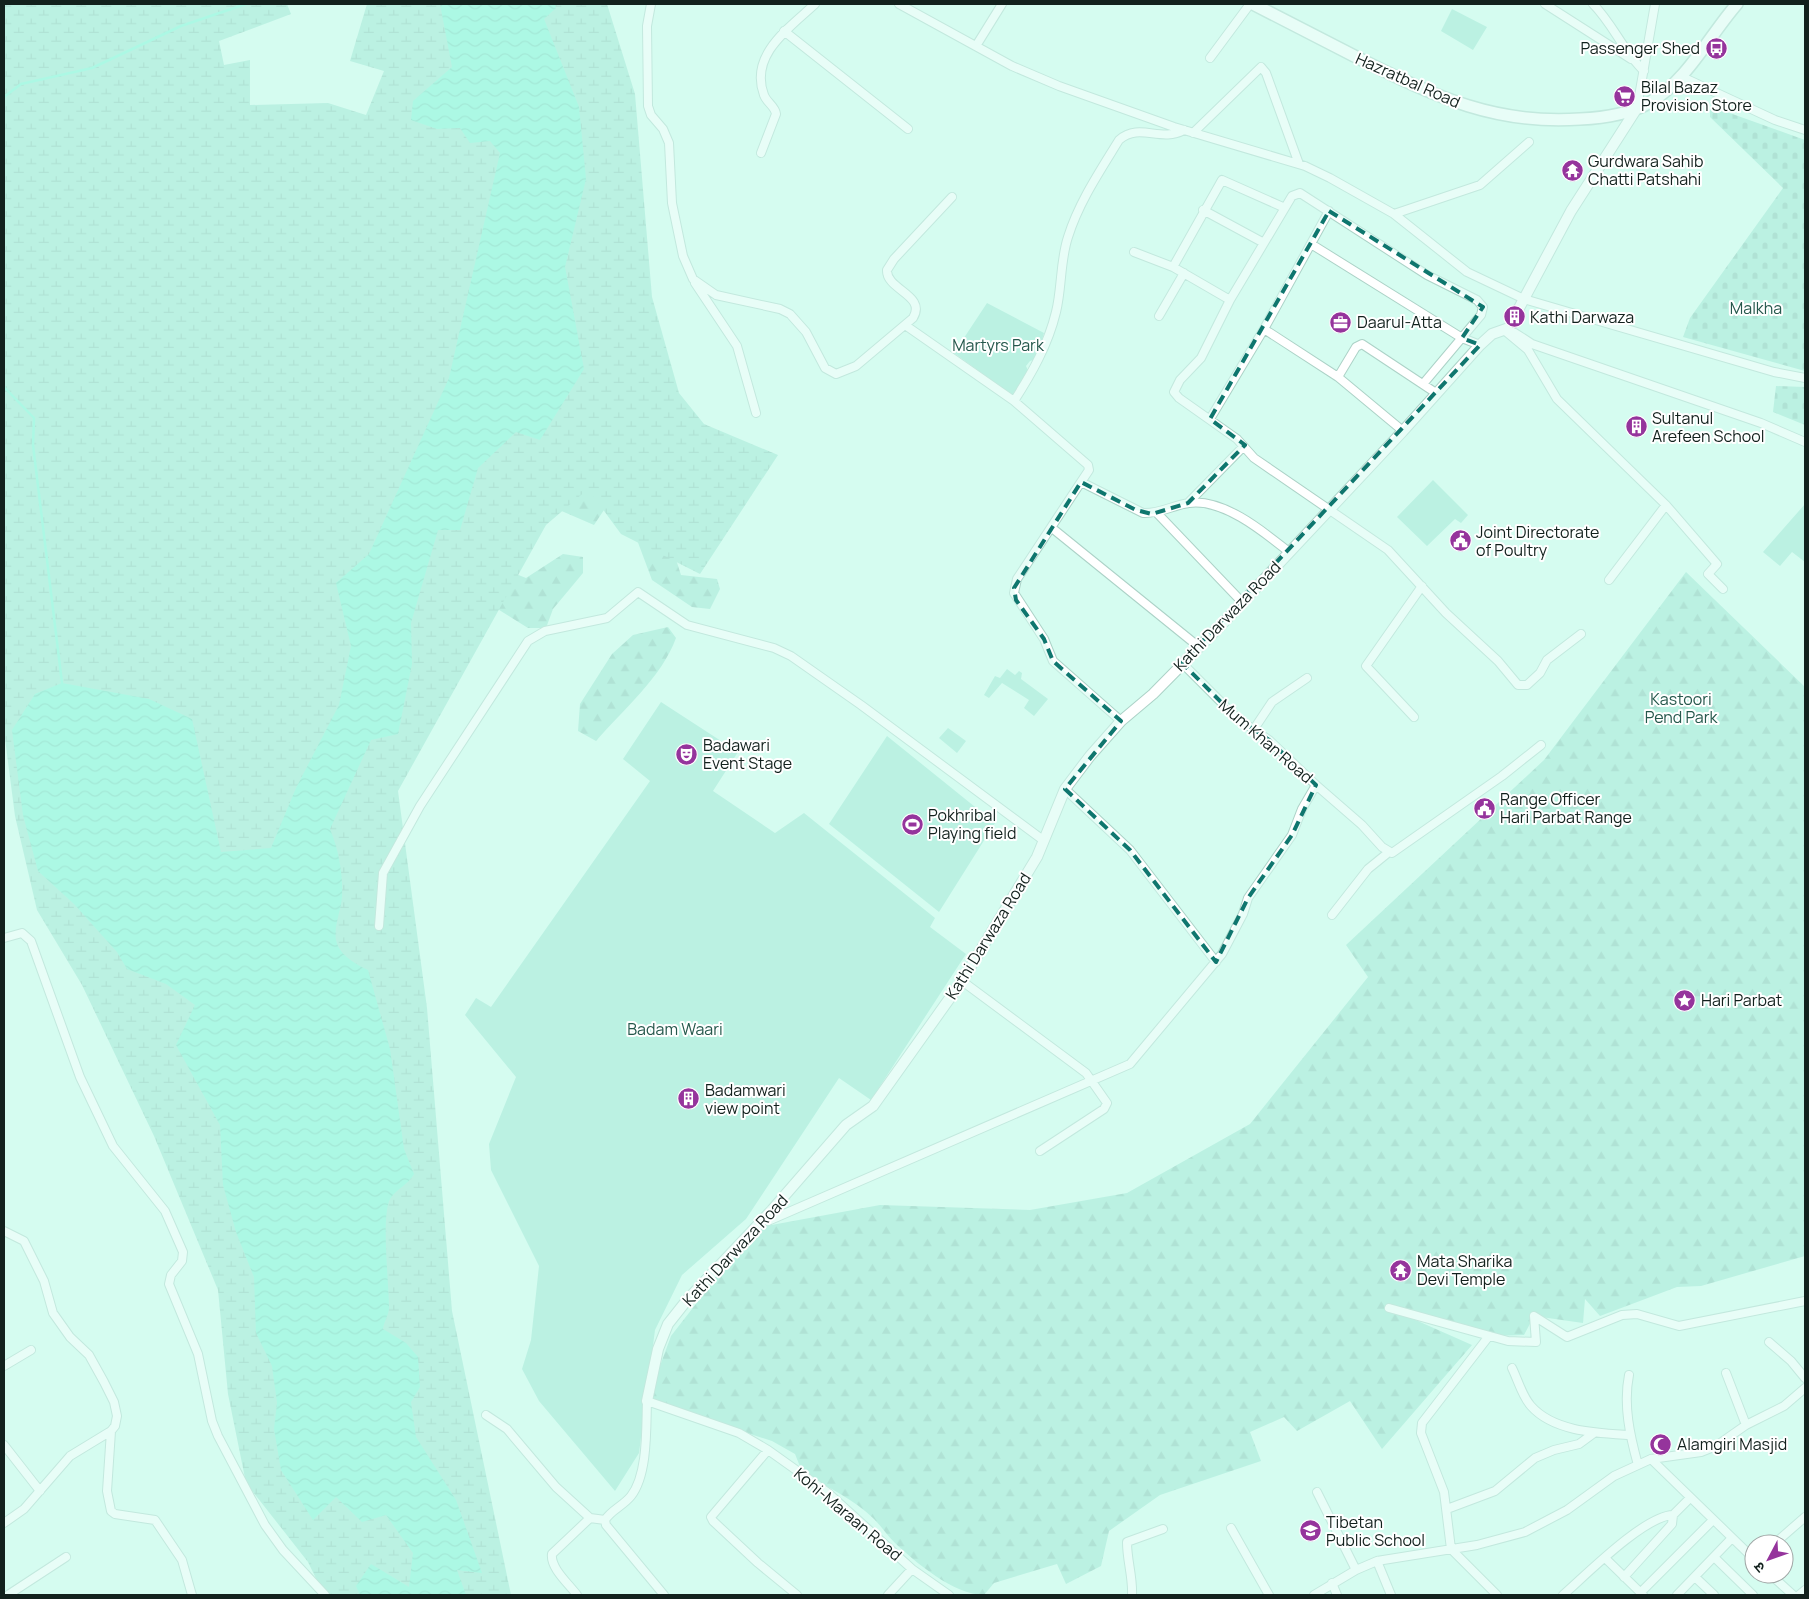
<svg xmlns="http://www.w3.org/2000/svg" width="1809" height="1599" font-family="Manrope,'Noto Sans Devanagari',sans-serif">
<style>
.green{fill:#9be5d1}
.forest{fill:url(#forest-firs)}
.wetland{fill:url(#wetland-marsh)}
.cemetery{fill:url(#cemetery-stones)}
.water{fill:url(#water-waves)}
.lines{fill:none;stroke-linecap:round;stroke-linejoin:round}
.stream{stroke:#7bf4d6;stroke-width:2.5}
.minor-casing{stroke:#acd2c7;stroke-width:10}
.tertiary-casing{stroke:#acd2c7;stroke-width:12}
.secondary-casing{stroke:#acd2c7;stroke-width:14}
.minor{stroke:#fff;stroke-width:8}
.tertiary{stroke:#fff;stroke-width:10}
.secondary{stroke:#fff;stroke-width:11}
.marked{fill:none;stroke:#0f766e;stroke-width:4;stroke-dasharray:10 6;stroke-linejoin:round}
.labels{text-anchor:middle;stroke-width:4;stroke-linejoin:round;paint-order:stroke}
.poi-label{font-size:16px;fill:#12211d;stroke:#fff;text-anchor:start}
.street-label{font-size:16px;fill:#12211d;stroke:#fff}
.park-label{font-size:16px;fill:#25584c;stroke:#fff}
</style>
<defs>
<pattern id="forest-firs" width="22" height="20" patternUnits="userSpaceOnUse" patternTransform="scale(1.25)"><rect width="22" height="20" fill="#9be5d1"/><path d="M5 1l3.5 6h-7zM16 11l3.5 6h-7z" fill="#84c4b3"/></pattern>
<pattern id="wetland-marsh" width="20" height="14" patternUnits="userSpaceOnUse" patternTransform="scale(1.25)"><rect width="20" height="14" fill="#9be5d1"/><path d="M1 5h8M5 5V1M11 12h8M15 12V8" fill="none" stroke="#84c4b3"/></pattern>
<pattern id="cemetery-stones" width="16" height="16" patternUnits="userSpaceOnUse" patternTransform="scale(1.25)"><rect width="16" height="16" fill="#9be5d1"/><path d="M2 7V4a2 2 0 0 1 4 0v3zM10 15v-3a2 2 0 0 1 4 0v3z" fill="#84c4b3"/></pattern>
<pattern id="water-waves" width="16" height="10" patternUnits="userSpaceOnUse" patternTransform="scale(1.25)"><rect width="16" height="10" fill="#7bf4d6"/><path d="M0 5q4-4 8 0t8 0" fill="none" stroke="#69d1b7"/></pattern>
</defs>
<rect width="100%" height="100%" fill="#d5fcf0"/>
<path class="green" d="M 1452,9 L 1487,27 L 1473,50 L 1441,31 Z
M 987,303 L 1044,333 L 1036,359 L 1030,361 L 1026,366 L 1029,373 L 1012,395 L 954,353 Z
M 1433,480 L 1468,515 L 1461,523 L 1455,519 L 1427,546 L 1397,517 Z
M 1805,504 L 1805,562 L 1792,552 L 1780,566 L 1763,552 Z
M 1007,669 L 1015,675 L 1019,671 L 1022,673 L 1021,679 L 1048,699 L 1034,716 L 1024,708 L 1029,700 L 1002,683 L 989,698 L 984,695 L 995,676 L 1000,678 Z
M 661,702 L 738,752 L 713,791 L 775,833 L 804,813 L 935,918 L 930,927 L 966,954 L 871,1100 L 839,1078 L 746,1219 L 682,1275 L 655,1330 L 639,1453 L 615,1491 L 539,1401 L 522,1369 L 531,1340 L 539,1266 L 491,1170 L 489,1144 L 516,1077 L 465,1015 L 476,998 L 491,1007 L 650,781 L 623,759 Z
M 948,728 L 966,741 L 957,753 L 939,738 Z
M 887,736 L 995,823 L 939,912 L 829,824 Z"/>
<path class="forest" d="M 636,328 L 653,337 L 680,415 L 698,447 L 703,493 L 680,521 L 671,544 L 681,575 L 717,579 L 720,589 L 710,609 L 692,607 L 652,580 L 624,505 L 614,495 L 594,525 L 550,506 L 539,510 L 513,544 L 511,572 L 526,578 L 563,554 L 583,557 L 583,573 L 553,609 L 546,628 L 528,628 L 464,588 L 455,561 L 478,500 L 495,463 L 519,447 L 551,445 L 569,427 L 585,407 L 619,335 Z
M 1686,572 L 1805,687 L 1805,1256 L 1701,1286 L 1677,1287 L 1600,1316 L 1585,1299 L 1583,1323 L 1534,1316 L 1524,1335 L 1489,1336 L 1393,1310 L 1472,1345 L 1382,1449 L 1350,1401 L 1297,1431 L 1284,1417 L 1250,1432 L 1261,1461 L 1160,1495 L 1109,1531 L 1101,1566 L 1066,1584 L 1057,1564 L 994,1583 L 984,1595 C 954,1595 915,1562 894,1542 C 887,1535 881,1526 874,1519 C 853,1499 829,1487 803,1474 L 795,1454 L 772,1441 L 647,1401 L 671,1336 L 755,1228 L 880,1205 L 1030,1210 L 1127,1193 L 1250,1124 L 1368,977 L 1346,945 L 1544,760 Z
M 668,627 L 676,638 C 662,677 623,710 596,741 L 578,731 L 580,704 L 612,654 L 633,635 Z"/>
<path class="wetland" d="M 4,4 L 287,4 L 291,14 L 219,41 L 224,65 L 250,60 L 250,105 L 328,103 L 366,115 L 384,71 L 350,61 L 367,4 L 607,4 L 635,94 L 652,297 L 679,393 L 704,424 L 778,455 L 700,574 L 621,534 L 588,489 L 546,525 L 398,791 L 427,1008 L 452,1311 L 511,1595 L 324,1595 L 308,1562 L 246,1483 L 228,1394 L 218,1290 L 154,1136 L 82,985 L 37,910 L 15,816 L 4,731 Z"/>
<path class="cemetery" d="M 1710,106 L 1805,140 L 1805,371 L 1683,337 L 1690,318 L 1783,188 L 1710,117 Z
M 1776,386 L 1805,387 L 1805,425 L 1773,412 Z"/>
<path class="water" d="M 440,4 L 555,4 L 556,8 L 544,19 L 579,107 L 586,179 L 565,267 L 584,369 L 540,440 L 516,432 L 478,468 L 460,530 L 438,530 L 411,623 L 412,664 L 398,734 L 371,740 L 330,829 C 339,851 343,874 342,897 C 341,912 331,932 338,946 C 343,957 357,965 368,970 L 390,1049 L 404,1149 L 414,1174 C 408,1185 396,1189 390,1199 C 381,1216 389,1285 389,1307 C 389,1315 384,1321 383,1329 L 406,1343 L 418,1357 L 420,1387 L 411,1402 L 416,1437 L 456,1500 L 482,1573 L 457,1570 L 466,1595 L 360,1595 L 356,1586 L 371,1564 L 409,1587 L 413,1553 L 386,1515 L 362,1522 L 336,1497 L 313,1520 L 281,1470 L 274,1429 L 277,1403 L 272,1366 L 256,1333 L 254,1277 L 236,1232 L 223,1185 L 220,1125 L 176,1045 L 195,1005 L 166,984 L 127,969 L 117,952 L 74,904 L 38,871 L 23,815 L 12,730 L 35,694 L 62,683 L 149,699 L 192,719 L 221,852 L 271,848 L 296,788 L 339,705 L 351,646 L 336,583 L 369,554 L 449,378 L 500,153 L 490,141 L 470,143 L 460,128 L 437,129 L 411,120 L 413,101 L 452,67 Z"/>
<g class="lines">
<path class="stream" d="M 4,97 L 21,84 L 92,68 L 181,26 L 246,4
M 4,387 L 34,418 L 33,445 L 62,683"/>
<defs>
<path id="minor" d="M 651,4 L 647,26 L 648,106 L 651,115 L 663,129 L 669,143 L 672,203 L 683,256 L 693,279 L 716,295 L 780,309 L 790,314 L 806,332 L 825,368 L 836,374 L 856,366 L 913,318 C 927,295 886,290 887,270 L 894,259 L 952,197
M 899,4 L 1012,66 L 1059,86 L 1174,127 L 1305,166 L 1330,178 L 1394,214 L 1467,272 L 1524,299 L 1774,372 L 1805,378
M 1545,4 L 1631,59
M 1593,4 C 1613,24 1623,51 1644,71
M 784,31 L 908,129
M 976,46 L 1002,4
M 1210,58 L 1250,4
M 1680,76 L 1775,120 L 1805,130
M 1637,108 L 1655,4
M 1193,133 L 1261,67 L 1266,73 L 1299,164
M 761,153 L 776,114 C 775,106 767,103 764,95 C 749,55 789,28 815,4
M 1203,210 L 1264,243
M 1394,214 L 1480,185 L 1529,142
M 1311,244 L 1462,338 L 1480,345
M 1134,252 L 1173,267 L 1230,300
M 1173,267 L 1222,180 L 1285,208
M 695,283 L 737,346 L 756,413
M 1159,316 L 1184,273
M 905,325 L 1014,401 L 1088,465 L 1089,470 L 1081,482 L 1017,579 L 1014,593 L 1044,639 L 1053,661 L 1121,721
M 1264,329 L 1338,377 L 1403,431
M 1504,330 L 1528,350 L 1557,399 L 1666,505 L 1717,564 L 1708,574 L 1723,589
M 1515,333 L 1532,344 L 1761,423 L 1805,442
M 1338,377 L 1356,347 L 1362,344 L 1436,393
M 1423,384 L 1481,315 L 1483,307 L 1477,300 L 1427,275 L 1300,193 L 1292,196 L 1230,300 L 1201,358 L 1180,380 L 1174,392 L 1179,398 L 1237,439 L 1254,458 L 1388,550 L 1446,613 L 1498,661 L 1518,685 L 1527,685 L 1540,673 L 1547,660 L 1581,634
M 1014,401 C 1032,373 1048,345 1056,312 C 1062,288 1060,261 1068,237 C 1079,202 1100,171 1119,140 C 1140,122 1160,143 1184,130
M 1210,419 L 1264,329 L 1329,211
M 1081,482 L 1143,513 C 1160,514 1173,505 1189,503 C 1223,498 1264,532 1289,552
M 1188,503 L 1243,447
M 1156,512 L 1242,602
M 1052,528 L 1199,647
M 1609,580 L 1666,505
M 1414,717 L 1366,666 L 1422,586
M 1254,729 L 1272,702 L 1307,678
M 1316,785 L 1362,825 L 1382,847 L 1392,853 L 1502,776 L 1541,745
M 1065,789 L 1130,850 L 1216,962
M 1332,915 L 1368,869 L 1389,852
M 379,926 L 383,873 L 420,806 L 528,641 L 545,631 L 607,618 L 638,592 L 687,625 L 774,648 L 791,656 L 861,705 L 1043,840
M 4,938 L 22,933 L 31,941 L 80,1077 L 113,1146 L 165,1211 L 183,1252 L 182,1261 L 171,1275 L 169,1284 L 198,1354 L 212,1421 L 218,1436 L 265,1525 L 283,1550 L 325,1595
M 962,981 L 1086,1073 L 1107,1103 L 1104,1109 L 1040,1151
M 768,1221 L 1130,1064 L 1222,954 L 1243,914 L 1248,898 L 1292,835 L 1302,809 L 1316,785 L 1269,740 L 1237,718 L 1182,663
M 4,1231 L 24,1241 L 44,1281 L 53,1313 L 70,1337 L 89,1355 L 104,1382 L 114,1402 L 117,1416 L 115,1426 L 111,1431 L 70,1456 L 24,1509 L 4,1523
M 1389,1308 L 1508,1341 L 1536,1342 L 1534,1316 L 1567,1337 L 1622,1315 L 1637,1314 L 1679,1326 L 1805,1301
M 1489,1336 L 1422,1423 L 1421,1433 L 1444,1492 L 1451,1549 L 1497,1595
M 1769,1342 L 1791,1361 L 1805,1378
M 4,1366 L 31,1350
M 1512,1368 C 1518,1380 1522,1396 1531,1406 C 1554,1432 1598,1433 1630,1435
M 1726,1373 L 1746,1425
M 1629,1375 C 1623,1405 1630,1436 1638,1465
M 486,1415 L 507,1429 L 556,1487 L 590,1518 L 605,1520
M 111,1431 L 107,1491 L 111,1511 L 115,1514 L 155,1520 L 182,1560 L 192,1595
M 4,1445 L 40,1491
M 768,1450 L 711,1517 L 713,1521 L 758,1563 L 797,1595
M 1651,1459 L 1754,1559
M 1317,1492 L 1356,1570
M 1447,1509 L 1495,1491 L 1535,1458 L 1554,1450 L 1579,1444 L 1594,1433
M 1231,1528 L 1269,1595
M 1774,1544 L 1805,1517
M 1714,1557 L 1753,1595
M 1605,1558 L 1643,1595
M 1377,1561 L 1391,1595
M 1770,1574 L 1793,1595
M 1624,1577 L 1672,1524 L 1673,1515
M 1695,1577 L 1714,1595
M 1332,1583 L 1337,1595
M 1641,1592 L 1713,1520
M 8,1595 L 66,1557
M 577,1595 C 569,1584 550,1568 552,1554 L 590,1518
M 664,1595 L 606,1525 L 605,1520 C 611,1510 623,1506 631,1496 C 648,1474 646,1429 647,1401 L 739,1433 L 768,1450 L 827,1492 L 912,1569 L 949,1595
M 888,1595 L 912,1569
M 1132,1595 C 1133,1577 1127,1561 1127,1542 L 1163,1529
M 1314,1595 L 1356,1570 L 1377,1561 L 1477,1545 L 1525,1532 L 1567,1510 L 1614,1476 L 1651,1459 L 1701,1452 L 1716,1446 L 1746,1425 L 1784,1406 L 1805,1388
M 1563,1595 C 1586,1575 1644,1516 1673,1515 L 1690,1498
M 1677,1595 L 1732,1538
M 1799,1595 L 1805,1590"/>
<path id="tertiary" d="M 1518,310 L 1571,211 L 1637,108
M 647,1401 L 658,1349 L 668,1324 L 687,1300 L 772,1210 L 846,1125 L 873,1106 L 962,981 L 1037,857 L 1065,789 L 1090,756 L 1121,721 L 1153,694 L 1226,620 L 1403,431 L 1480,345 L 1492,334 L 1509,328 L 1511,324"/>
<path id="secondary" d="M 1253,4 C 1290,23 1327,42 1364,61 C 1436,97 1497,125 1580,119 C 1603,118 1629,114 1649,103 C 1688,80 1709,36 1737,4"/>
</defs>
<use href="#minor" class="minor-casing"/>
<use href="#tertiary" class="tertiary-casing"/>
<use href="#secondary" class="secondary-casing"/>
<use href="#minor" class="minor"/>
<use href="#tertiary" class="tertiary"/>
<use href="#secondary" class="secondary"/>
</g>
<path d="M0 0H1809V1599H0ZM 1329,211 L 1483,307 L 1462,338 L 1480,345 L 1182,663 L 1237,718 L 1269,740 L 1316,785 L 1292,835 L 1248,898 L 1216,962 L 1130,850 L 1065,789 L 1121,721 L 1053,661 L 1044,639 L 1016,600 L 1014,588 L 1081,482 L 1136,510 L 1152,514 L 1188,503 L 1245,445 L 1210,419 Z" fill="#d5fcf0" fill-opacity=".55" fill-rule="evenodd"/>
<path class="marked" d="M 1329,211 L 1483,307 L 1462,338 L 1480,345 L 1182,663 L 1237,718 L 1269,740 L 1316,785 L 1292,835 L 1248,898 L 1216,962 L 1130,850 L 1065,789 L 1121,721 L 1053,661 L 1044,639 L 1016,600 L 1014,588 L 1081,482 L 1136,510 L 1152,514 L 1188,503 L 1245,445 L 1210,419 Z"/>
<defs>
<symbol id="bus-disc" viewBox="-11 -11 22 22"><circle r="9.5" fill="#95349c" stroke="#fff"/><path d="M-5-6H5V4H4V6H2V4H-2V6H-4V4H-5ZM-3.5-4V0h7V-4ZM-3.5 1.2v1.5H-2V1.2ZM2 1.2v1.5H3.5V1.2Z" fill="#fff"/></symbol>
<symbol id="supermarket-disc" viewBox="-11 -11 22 22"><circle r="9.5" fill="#95349c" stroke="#fff"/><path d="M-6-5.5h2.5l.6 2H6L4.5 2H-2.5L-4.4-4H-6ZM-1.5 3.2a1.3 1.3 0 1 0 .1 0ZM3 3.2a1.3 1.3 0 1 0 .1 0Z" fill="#fff"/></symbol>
<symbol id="temple-disc" viewBox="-11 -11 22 22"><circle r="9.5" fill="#95349c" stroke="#fff"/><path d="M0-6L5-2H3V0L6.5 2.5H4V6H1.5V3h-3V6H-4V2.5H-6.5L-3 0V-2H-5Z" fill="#fff"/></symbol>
<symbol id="building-disc" viewBox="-11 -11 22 22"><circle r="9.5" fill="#95349c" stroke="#fff"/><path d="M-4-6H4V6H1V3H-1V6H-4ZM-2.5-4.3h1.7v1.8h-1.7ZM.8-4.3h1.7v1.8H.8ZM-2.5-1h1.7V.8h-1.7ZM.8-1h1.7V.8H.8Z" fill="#fff"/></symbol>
<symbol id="office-disc" viewBox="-11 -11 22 22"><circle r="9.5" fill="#95349c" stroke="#fff"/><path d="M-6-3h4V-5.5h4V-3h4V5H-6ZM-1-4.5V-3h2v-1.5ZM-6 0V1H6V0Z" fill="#fff"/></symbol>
<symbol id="civic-disc" viewBox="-11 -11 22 22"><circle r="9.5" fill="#95349c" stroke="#fff"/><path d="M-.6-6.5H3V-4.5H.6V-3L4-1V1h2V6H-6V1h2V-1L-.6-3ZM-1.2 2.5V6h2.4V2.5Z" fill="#fff"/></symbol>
<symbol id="theatre-disc" viewBox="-11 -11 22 22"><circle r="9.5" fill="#95349c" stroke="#fff"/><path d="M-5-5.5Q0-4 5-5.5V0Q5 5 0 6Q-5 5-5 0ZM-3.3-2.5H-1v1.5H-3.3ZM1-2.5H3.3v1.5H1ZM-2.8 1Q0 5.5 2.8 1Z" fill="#fff"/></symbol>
<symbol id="stadium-disc" viewBox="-11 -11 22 22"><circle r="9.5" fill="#95349c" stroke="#fff"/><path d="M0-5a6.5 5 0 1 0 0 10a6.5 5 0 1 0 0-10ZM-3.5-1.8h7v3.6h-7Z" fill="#fff"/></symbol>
<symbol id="sight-disc" viewBox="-11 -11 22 22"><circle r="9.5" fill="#95349c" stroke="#fff"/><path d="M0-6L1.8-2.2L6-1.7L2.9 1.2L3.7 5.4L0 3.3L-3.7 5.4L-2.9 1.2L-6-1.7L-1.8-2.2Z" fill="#fff"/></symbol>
<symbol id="mosque-disc" viewBox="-11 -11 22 22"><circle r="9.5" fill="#95349c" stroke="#fff"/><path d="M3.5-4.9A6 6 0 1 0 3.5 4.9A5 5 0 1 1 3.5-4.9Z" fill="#fff"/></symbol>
<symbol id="school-disc" viewBox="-11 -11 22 22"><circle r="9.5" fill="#95349c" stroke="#fff"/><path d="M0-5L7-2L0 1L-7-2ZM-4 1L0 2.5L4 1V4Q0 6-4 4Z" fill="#fff"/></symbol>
</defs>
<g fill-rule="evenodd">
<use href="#bus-disc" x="1704" y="36" width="25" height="25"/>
<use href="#supermarket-disc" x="1612" y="84" width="25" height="25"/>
<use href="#temple-disc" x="1560" y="158" width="25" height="25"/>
<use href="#building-disc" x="1502" y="304" width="25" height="25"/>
<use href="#office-disc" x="1328" y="310" width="25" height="25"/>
<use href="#building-disc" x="1624" y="414" width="25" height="25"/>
<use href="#civic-disc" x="1448" y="528" width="25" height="25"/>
<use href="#theatre-disc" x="674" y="742" width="25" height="25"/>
<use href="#civic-disc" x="1472" y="796" width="25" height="25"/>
<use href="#stadium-disc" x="900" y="812" width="25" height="25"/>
<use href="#sight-disc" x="1672" y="988" width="25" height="25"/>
<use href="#building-disc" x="676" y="1086" width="25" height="25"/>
<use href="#temple-disc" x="1388" y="1258" width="25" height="25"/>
<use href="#mosque-disc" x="1648" y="1432" width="25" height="25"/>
<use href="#school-disc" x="1298" y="1518" width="25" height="25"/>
</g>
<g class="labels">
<g class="poi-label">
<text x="1700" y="54" text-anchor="end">Passenger Shed</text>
<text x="1641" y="93">Bilal Bazaz<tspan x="1641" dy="18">Provision Store</tspan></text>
<text x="1588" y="167">Gurdwara Sahib<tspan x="1588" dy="18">Chatti Patshahi</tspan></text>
<text x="1530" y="323">Kathi Darwaza</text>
<text x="1357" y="328">Daarul-Atta</text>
<text x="1652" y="424">Sultanul<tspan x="1652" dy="18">Arefeen School</tspan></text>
<text x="1476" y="538">Joint Directorate<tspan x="1476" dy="18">of Poultry</tspan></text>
<text x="703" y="751">Badawari<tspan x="703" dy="18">Event Stage</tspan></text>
<text x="1500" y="805">Range Officer<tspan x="1500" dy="18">Hari Parbat Range</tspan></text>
<text x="928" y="821">Pokhribal<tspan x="928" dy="18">Playing field</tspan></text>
<text x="1701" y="1006">Hari Parbat</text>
<text x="705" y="1096">Badamwari<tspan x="705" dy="18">view point</tspan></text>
<text x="1417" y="1267">Mata Sharika<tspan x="1417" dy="18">Devi Temple</tspan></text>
<text x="1677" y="1450">Alamgiri Masjid</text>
<text x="1326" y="1528">Tibetan<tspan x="1326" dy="18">Public School</tspan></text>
</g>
<g class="street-label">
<text transform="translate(1408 80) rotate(24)" y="6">Hazratbal Road</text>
<text transform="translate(1227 616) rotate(-46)" y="6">Kathi Darwaza Road</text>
<text transform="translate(1266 741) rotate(41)" y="6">Mum Khan Road</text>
<text transform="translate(988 936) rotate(-58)" y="6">Kathi Darwaza Road</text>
<text transform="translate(735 1250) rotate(-47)" y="6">Kathi Darwaza Road</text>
<text transform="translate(848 1514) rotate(40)" y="6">Kohi-Maraan Road</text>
</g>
<g class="park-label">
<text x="1756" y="314">Malkha</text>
<text x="998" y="351">Martyrs Park</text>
<text x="1681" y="705">Kastoori<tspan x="1681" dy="18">Pend Park</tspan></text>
<text x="675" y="1035">Badam Waari</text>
</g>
</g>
<rect width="1809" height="1599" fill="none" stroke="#12211d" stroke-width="10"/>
<g transform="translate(1769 1559) rotate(229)"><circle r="24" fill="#ffffff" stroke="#a0a6a5"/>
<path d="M0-4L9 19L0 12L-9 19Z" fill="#95349c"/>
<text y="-8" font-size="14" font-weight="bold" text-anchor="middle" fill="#12211d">उ</text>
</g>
</svg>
